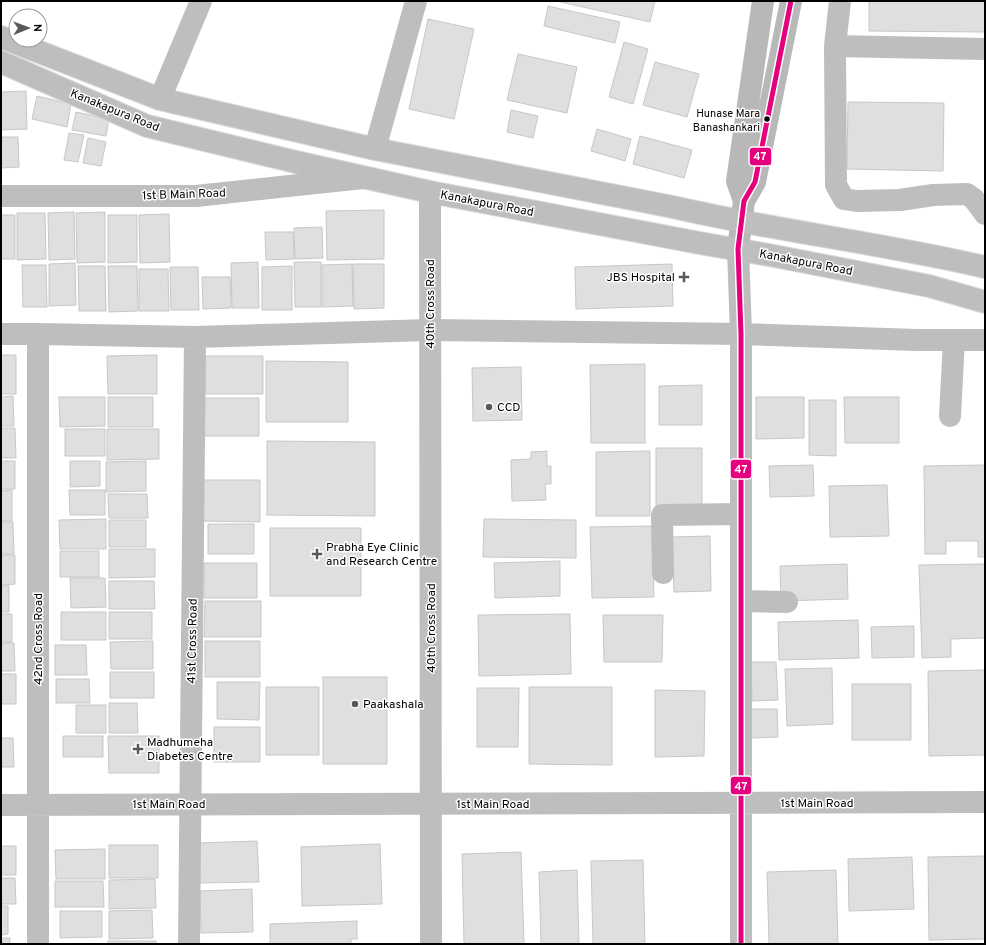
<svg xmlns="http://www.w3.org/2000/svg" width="986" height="945" font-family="Overpass,sans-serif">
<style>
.building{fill:#dfdfdf;stroke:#c7c7c7}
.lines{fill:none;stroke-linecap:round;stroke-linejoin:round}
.primary-casing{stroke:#dbdbdb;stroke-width:24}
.minor{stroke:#bebebe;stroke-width:22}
.tertiary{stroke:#bebebe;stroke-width:22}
.secondary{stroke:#b8b8b8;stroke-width:22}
.primary{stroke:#bebebe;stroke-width:22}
.bus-1-casing{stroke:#fff;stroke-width:8}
.bus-1{stroke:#e5007d;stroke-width:5}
.bus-dot{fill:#000;stroke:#fff;stroke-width:1.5}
.poi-dot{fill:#595959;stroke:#fff;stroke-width:1.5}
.labels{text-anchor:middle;stroke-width:3;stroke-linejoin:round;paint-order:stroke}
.bus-label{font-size:11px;fill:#000;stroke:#fff;text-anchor:end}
.street-label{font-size:12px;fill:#000;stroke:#fff}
.poi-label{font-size:12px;fill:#000;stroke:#fff;text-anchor:start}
.line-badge{stroke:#fff;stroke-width:1.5}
.badge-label{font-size:11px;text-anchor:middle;font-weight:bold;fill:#fff}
</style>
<rect width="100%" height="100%" fill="#fff"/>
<path class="building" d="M 556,1 L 655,1 L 650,22 Z
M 869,1 L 985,1 L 985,32 L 869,31 Z
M 548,6 L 620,22 L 615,43 L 544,26 Z
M 428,19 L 474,29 L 454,119 L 409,109 Z
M 624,42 L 648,49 L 633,104 L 609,97 Z
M 518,54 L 577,67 L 567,113 L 507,100 Z
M 655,62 L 699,74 L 687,117 L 643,105 Z
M 26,91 L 27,129 L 1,130 L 1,92 Z
M 37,96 L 71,104 L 67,127 L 32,119 Z
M 848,102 L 944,103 L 943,171 L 847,169 Z
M 511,110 L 538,116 L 533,138 L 507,132 Z
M 76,112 L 109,119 L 106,136 L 72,130 Z
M 597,129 L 631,139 L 625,161 L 591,151 Z
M 69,133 L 84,135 L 78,162 L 64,160 Z
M 640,136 L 692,150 L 684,178 L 633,164 Z
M 1,137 L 18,137 L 19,167 L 1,168 Z
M 88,138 L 106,142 L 101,166 L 83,163 Z
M 384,210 L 384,259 L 327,260 L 326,211 Z
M 74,212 L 75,259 L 49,260 L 48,213 Z
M 105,212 L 105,262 L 77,263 L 76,213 Z
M 17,213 L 45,213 L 46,259 L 17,260 Z
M 169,214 L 170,262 L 140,263 L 139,215 Z
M 1,215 L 15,215 L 15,259 L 1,259 Z
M 108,215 L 137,215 L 137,262 L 108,263 Z
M 322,227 L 323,258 L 295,259 L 294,228 Z
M 265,232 L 293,232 L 294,259 L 266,260 Z
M 258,262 L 259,308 L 232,308 L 231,263 Z
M 294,262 L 321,262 L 321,307 L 295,307 Z
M 75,263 L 76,305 L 49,306 L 49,264 Z
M 352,264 L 353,306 L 322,307 L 322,265 Z
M 353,264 L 384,264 L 384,308 L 354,309 Z
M 672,264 L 673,306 L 576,309 L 575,267 Z
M 22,265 L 46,265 L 47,307 L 23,307 Z
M 78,266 L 105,266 L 106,311 L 79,311 Z
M 108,266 L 137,266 L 138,311 L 109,312 Z
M 292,266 L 292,310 L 262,310 L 262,267 Z
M 170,267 L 198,267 L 199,310 L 171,310 Z
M 139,269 L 168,269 L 169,311 L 139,311 Z
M 202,277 L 230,277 L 231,308 L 203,309 Z
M 1,355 L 16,355 L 16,394 L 1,394 Z
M 157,355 L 157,394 L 108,394 L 107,356 Z
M 205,356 L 263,356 L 263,394 L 205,394 Z
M 266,361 L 348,362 L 348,422 L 266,422 Z
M 645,364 L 645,443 L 591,443 L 590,365 Z
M 521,367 L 522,420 L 473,421 L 472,368 Z
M 702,385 L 702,425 L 659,425 L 659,386 Z
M 13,396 L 14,426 L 1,426 L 1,397 Z
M 59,397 L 105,397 L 105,426 L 60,427 Z
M 108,397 L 153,397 L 153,427 L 108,427 Z
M 756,397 L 804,397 L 804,438 L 756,439 Z
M 844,397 L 899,397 L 899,443 L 845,443 Z
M 204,398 L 259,398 L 259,436 L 204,436 Z
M 809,400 L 836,400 L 836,456 L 809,455 Z
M 1,428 L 15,428 L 16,458 L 1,458 Z
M 65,429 L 105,429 L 105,456 L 65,456 Z
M 107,429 L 159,429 L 159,459 L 107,460 Z
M 267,441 L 375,442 L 375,516 L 267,515 Z
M 656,448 L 702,448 L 702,511 L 656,511 Z
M 547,451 L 547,466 L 551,466 L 551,484 L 545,484 L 546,500 L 512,501 L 511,460 L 531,459 L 531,452 Z
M 650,451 L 650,516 L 596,516 L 596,452 Z
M 1,461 L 15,461 L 15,489 L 1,489 Z
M 70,461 L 100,461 L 100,486 L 70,487 Z
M 146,461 L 146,491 L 106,492 L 106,462 Z
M 813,465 L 814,496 L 770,497 L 769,466 Z
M 985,465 L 985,557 L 978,557 L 978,541 L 946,541 L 946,554 L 925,554 L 924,466 Z
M 200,480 L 260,480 L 260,522 L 199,521 Z
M 887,485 L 889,536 L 830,537 L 829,486 Z
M 12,490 L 12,521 L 1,521 L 1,491 Z
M 69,490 L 105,490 L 105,515 L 70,515 Z
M 108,494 L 147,494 L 148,518 L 109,518 Z
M 106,519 L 106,549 L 60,549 L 59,520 Z
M 484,519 L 576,520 L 576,558 L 483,557 Z
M 109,520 L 146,520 L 146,547 L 109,547 Z
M 1,522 L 13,522 L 14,554 L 1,554 Z
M 208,524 L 254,524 L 254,554 L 208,554 Z
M 652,526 L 654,597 L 592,598 L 590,527 Z
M 270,528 L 361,528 L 361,596 L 270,596 Z
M 710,536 L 711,591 L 674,592 L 672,537 Z
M 109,549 L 155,549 L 155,577 L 109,578 Z
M 60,551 L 99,551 L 99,577 L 60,577 Z
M 1,555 L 15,555 L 15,584 L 1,585 Z
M 560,561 L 560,596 L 495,598 L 494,563 Z
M 204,563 L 257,563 L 257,598 L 204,598 Z
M 847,564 L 848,599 L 781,601 L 780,566 Z
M 985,564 L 985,638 L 951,639 L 951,657 L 922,658 L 919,565 Z
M 70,578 L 105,578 L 106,607 L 71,608 Z
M 109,581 L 154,581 L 155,609 L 109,609 Z
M 1,586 L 9,586 L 9,612 L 1,612 Z
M 205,601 L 261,601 L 261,637 L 204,637 Z
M 61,612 L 106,612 L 106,640 L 61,640 Z
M 109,612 L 152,612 L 152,639 L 109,639 Z
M 1,614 L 12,614 L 12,642 L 1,642 Z
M 570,614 L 571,674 L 479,676 L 478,615 Z
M 603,615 L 663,615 L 662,662 L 604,662 Z
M 858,620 L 859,658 L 779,660 L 778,622 Z
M 914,626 L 914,657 L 872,658 L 871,627 Z
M 153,641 L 153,669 L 111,669 L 110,642 Z
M 205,641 L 260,641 L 260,677 L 205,677 Z
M 1,643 L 14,643 L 15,671 L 1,671 Z
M 55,645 L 86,645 L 87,675 L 55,675 Z
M 751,662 L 776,662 L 778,700 L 752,701 Z
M 832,668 L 833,724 L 787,726 L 785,669 Z
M 985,670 L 985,755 L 929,756 L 928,671 Z
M 110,672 L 154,672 L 154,698 L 110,698 Z
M 1,674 L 16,674 L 16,704 L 1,704 Z
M 323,677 L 387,677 L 387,764 L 323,764 Z
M 56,679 L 89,679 L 90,703 L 56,703 Z
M 217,682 L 260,682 L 259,720 L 217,719 Z
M 852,684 L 911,684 L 911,740 L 852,740 Z
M 266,687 L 319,687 L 319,755 L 266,755 Z
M 529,687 L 612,687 L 612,765 L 529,764 Z
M 477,688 L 519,688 L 518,747 L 477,747 Z
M 655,690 L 705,691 L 704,756 L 655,757 Z
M 109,703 L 137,703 L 138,733 L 109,733 Z
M 76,705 L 106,705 L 106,733 L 76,733 Z
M 750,709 L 777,709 L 778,737 L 751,738 Z
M 214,727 L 260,727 L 260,762 L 214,762 Z
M 63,736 L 103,736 L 103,757 L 63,757 Z
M 108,736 L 159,736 L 159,773 L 109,773 Z
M 1,738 L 13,738 L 14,767 L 1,767 Z
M 257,841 L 259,882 L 197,883 L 196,843 Z
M 380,844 L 382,904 L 302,906 L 301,847 Z
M 109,845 L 158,845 L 158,878 L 109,878 Z
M 1,846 L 16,846 L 16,875 L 1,875 Z
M 105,849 L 105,879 L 56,879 L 55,850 Z
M 521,852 L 524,944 L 464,944 L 462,854 Z
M 985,856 L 985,939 L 929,940 L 928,857 Z
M 912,857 L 914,909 L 849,911 L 848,859 Z
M 643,860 L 645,944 L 593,944 L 591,861 Z
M 577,870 L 579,944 L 541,944 L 539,872 Z
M 836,870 L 838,944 L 769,944 L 767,872 Z
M 1,878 L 15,878 L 16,904 L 1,904 Z
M 155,879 L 156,908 L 109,909 L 109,880 Z
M 55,881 L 103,881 L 104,907 L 55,907 Z
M 252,889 L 253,932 L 201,933 L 200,891 Z
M 1,906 L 8,906 L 8,934 L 1,935 Z
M 152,910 L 153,938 L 109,939 L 109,911 Z
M 60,911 L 102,911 L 102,937 L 60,938 Z
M 357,921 L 357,939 L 351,939 L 351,944 L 270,944 L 270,924 Z
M 1,938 L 10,938 L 10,944 L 1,944 Z
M 108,941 L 156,941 L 156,944 L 108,944 Z"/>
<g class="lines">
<defs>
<path id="primary" d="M 1,37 L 160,99 L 375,149 L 673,207 C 776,231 882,243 985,267
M 1,62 L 147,126 L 296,162 L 430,192 L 705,244 L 769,255 L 929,286 L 985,302"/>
</defs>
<use href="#primary" class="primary-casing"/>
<path class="minor" d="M 840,1 L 835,46 L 985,49
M 835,46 L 836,185 L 844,199 L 857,201 L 900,200 L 933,195 L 967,194 L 974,199 L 985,214
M 160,99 L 201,1
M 375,149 L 416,1
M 1,196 L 196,196 L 363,178
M 738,249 L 741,334 L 741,944
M 1,334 L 38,334 L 195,337 L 430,330 L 741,334 L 917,340 L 985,340
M 950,416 L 954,340
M 663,573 L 662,515 L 741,514
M 741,601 L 787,602
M 1,805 L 985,802
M 38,944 L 38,334
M 189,944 L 195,337"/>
<path class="tertiary" d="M 430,192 L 431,944"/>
<path class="secondary" d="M 744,201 L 737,181 L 763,1
M 738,249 L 744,201 L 755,182 L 791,1"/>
<use href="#primary" class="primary"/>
<defs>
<path id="bus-1" d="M 741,944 L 741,334 L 738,249 L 744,201 L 755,182 L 791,1"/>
</defs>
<use href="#bus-1" class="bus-1-casing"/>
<use href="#bus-1" class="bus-1"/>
</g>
<circle class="bus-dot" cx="767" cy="119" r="3.5"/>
<g class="poi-dot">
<path d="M682 271h4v4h4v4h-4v4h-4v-4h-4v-4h4z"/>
<circle cx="489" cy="407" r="4"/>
<path d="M315 548h4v4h4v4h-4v4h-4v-4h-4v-4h4z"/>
<circle cx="355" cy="704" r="4"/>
<path d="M136 743h4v4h4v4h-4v4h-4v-4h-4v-4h4z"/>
</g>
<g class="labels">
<g class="bus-label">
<text x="760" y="117">Hunase Mara<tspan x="760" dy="14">Banashankari</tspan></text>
</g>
<g class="street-label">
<text transform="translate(115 110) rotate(22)" y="4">Kanakapura Road</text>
<text transform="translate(184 194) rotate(-2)" y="4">1st B Main Road</text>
<text transform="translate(487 203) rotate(11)" y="4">Kanakapura Road</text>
<text transform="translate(806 262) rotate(11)" y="4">Kanakapura Road</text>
<text transform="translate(430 304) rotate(-90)" y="4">40th Cross Road</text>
<text transform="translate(431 628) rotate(-90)" y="4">40th Cross Road</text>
<text transform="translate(38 639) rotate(-90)" y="4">42nd Cross Road</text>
<text transform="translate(192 641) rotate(-89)" y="4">41st Cross Road</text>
<text x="817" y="807">1st Main Road</text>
<text x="169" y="808">1st Main Road</text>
<text x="493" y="808">1st Main Road</text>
</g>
<g class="poi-label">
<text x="675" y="281" text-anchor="end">JBS Hospital</text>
<text x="497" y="411">CCD</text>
<text x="326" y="551">Prabha Eye Clinic<tspan x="326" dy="14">and Research Centre</tspan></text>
<text x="363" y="708">Paakashala</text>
<text x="147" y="746">Madhumeha<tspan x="147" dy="14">Diabetes Centre</tspan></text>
</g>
</g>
<g class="line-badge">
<rect x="749" y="147" width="23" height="19" rx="4" fill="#e5007d"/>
<rect x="730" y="459" width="22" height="20" rx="4" fill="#e5007d"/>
<rect x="730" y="776" width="22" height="19" rx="4" fill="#e5007d"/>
</g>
<g class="badge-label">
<text x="760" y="160">47</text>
<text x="741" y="473">47</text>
<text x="741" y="790">47</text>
</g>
<rect width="986" height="945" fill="none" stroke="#000000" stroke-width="4"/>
<g transform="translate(28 28) rotate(89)"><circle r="19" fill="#ffffff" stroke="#999999"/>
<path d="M0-3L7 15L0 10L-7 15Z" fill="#595959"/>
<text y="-6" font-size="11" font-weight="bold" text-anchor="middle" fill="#000000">N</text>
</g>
</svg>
